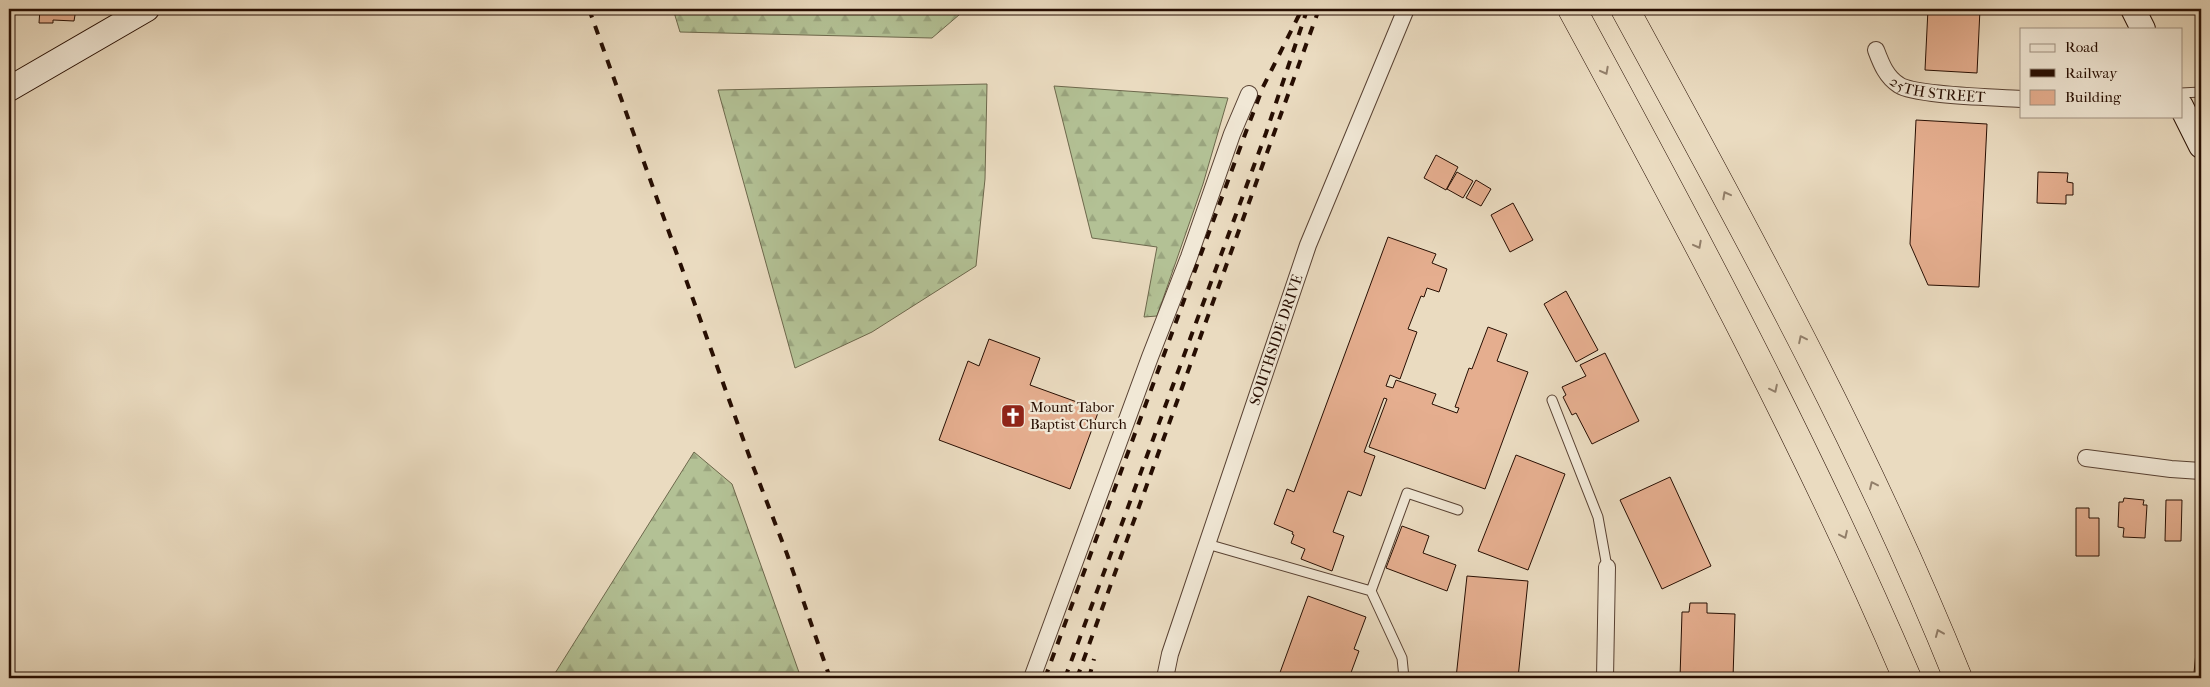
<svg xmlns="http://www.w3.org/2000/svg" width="2210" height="687" font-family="'IM FELL French Canon',serif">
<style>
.forest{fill:url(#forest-firs);stroke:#6d684c}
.building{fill:#e5ae8f;stroke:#270e02}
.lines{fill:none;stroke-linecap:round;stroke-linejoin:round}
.lane-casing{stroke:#584132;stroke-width:11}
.street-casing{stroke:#584132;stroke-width:18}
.secondary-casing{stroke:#270e02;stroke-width:26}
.highway-casing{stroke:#270e02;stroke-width:29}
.lane{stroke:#f1e8d6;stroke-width:9}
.street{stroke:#f1e8d6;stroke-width:16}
.secondary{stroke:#f1e8d6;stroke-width:24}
.highway{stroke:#eadbc0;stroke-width:28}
.rail{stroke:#270e02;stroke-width:4;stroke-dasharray:9 9;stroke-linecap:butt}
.oneway{stroke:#927f6a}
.labels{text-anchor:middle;stroke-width:4.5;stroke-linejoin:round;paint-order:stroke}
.street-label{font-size:15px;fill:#270e02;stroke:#f1e8d6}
.poi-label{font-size:15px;fill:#270e02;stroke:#f1e8d6;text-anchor:start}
</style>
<defs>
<pattern id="forest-firs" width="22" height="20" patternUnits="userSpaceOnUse" patternTransform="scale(1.25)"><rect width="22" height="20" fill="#b3c195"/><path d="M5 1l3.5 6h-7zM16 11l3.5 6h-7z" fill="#9aa57f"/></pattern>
</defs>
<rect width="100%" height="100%" fill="#eadbc0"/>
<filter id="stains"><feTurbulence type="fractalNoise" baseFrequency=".004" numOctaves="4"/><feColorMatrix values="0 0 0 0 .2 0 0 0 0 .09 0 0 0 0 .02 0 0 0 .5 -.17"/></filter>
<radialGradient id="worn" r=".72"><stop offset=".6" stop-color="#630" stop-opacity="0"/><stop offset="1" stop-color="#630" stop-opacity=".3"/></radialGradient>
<path class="forest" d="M 673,9 L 966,9 L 932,38 L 680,32 Z
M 987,84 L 985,179 L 976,266 L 872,332 L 795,368 L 718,90 Z
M 1054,86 L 1228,98 L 1203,184 L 1157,316 L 1144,317 L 1157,247 L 1092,238 Z
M 694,452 L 732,484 L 801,678 L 552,678 Z"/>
<path class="building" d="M 40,9 L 75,9 L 75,15 L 74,21 L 53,20 L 53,23 L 39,23 Z
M 1928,9 L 1980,9 L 1977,73 L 1925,70 Z
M 1916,120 L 1987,124 L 1979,287 L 1928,285 L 1910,244 Z
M 1436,155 L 1458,167 L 1446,190 L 1424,178 Z
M 1457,172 L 1473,181 L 1463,198 L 1447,189 Z
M 2038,172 L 2068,173 L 2067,182 L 2073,183 L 2073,195 L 2066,195 L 2066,204 L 2037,203 Z
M 1476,180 L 1491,189 L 1481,206 L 1466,198 Z
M 1513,203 L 1533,240 L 1510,252 L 1491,215 Z
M 1388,237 L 1436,254 L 1432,263 L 1447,269 L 1439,292 L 1427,288 L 1424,297 L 1421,296 L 1408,329 L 1417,332 L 1400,379 L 1390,375 L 1386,386 L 1393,388 L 1396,380 L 1436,394 L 1432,404 L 1457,413 L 1459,408 L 1455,407 L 1469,368 L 1472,369 L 1488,327 L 1507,334 L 1497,361 L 1528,372 L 1485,489 L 1369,447 L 1387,399 L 1384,398 L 1364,452 L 1375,456 L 1361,496 L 1348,491 L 1333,532 L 1344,536 L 1332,571 L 1301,559 L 1305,549 L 1291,543 L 1294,535 L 1292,534 L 1293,532 L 1274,524 L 1287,489 L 1294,492 Z
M 1566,291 L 1598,350 L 1576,362 L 1544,304 Z
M 989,339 L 1040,358 L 1030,385 L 1099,410 L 1070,489 L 939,440 L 968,361 L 979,366 Z
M 1605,353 L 1639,421 L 1592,444 L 1576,413 L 1572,415 L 1563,397 L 1566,395 L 1562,387 L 1586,376 L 1580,365 Z
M 1516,455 L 1565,474 L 1528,570 L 1478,551 Z
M 1670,477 L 1711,566 L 1662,589 L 1620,500 Z
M 2124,498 L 2144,500 L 2143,505 L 2147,505 L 2145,538 L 2123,537 L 2124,528 L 2118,527 L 2119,502 L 2123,502 Z
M 2166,500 L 2182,500 L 2181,541 L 2165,541 Z
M 2076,508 L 2089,508 L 2089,518 L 2099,518 L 2099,556 L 2076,556 Z
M 1402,526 L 1429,536 L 1423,553 L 1456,565 L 1447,591 L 1386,568 Z
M 1467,576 L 1528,581 L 1518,678 L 1456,678 Z
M 1308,596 L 1366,617 L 1354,649 L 1359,651 L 1349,678 L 1278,678 Z
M 1690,603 L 1707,603 L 1707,613 L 1735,614 L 1733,678 L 1680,678 L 1682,612 L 1689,612 Z
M 2196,652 L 2201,652 L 2201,673 L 2194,673 Z"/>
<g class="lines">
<defs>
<path id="lane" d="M 2181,93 L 2201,92
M 1552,400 L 1598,517 L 1607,567
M 1207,544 L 1371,591 L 1402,658 L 1404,678
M 1371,591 L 1407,493 L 1458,510"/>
<g id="street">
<path id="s1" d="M 1876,50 C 1881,63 1886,77 1899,85 C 1916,96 1997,97 2021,99"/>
<path d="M 2086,458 L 2171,469 L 2201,471"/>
<path d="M 1032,678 L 1150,357 L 1189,257 L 1232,134 L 1249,94"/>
<path id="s2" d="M 1165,678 L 1170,654 L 1308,245 L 1406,9"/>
<path d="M 1605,678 L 1607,567"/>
</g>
<path id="secondary" d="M 2133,9 L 2143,29
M 9,89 L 147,9
M 2181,106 L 2201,146"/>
<path id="highway" d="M 1572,9 C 1691,228 1809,448 1907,678
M 1625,9 C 1744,228 1865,446 1958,678"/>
</defs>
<use href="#lane" class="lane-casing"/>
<use href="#street" class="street-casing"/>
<use href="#secondary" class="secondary-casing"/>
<use href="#highway" class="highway-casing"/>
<use href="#lane" class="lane"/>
<use href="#street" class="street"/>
<use href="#secondary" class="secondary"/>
<use href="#highway" class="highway"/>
<path class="rail" d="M 589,9 L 751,461 L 787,554 L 830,678
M 1045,678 L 1247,129 L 1263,87 L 1302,9
M 1065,678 L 1266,133 L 1306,13
M 1077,678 L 1319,9
M 1089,678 L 1094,659"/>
</g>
<defs><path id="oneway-chevron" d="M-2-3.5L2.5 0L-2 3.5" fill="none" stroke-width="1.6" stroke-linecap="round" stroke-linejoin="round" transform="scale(1.25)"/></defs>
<g class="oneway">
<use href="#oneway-chevron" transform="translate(1605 71) rotate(62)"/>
<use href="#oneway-chevron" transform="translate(1726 195) rotate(-118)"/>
<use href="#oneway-chevron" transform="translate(1698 245) rotate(62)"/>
<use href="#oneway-chevron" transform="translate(1802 339) rotate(-116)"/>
<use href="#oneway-chevron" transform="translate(1774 389) rotate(64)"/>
<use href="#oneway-chevron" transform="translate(1873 485) rotate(-115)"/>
<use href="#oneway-chevron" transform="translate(1844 535) rotate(65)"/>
<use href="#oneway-chevron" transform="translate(1939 633) rotate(-113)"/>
</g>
<defs>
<symbol id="church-square" viewBox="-11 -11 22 22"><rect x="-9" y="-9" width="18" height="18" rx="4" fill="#8f2418" stroke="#f1e8d6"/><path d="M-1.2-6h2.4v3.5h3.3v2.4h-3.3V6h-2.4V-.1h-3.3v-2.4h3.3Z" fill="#fff"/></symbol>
</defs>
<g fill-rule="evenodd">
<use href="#church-square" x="999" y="402" width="28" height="28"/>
</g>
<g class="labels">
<g class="street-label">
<text dy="5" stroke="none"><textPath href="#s1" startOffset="82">25TH STREET</textPath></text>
<text dy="5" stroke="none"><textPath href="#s2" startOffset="356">SOUTHSIDE DRIVE</textPath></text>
</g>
<g class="poi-label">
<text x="1030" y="412">Mount Tabor<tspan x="1030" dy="17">Baptist Church</tspan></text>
</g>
</g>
<rect width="2210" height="687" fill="none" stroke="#eadbc0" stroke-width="30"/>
<rect x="10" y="10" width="2190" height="667" fill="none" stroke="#270e02" stroke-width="2.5"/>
<rect x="15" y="15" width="2180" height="657" fill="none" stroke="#270e02"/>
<rect x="2020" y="28" width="162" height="90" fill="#f1e8d6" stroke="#a09181"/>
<rect x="2030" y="44" width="25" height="8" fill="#f1e8d6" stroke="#a09181"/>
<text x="2065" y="52" font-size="15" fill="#270e02">Road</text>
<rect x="2030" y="69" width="25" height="8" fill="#270e02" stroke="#a09181"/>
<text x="2065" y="78" font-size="15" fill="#270e02">Railway</text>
<rect x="2030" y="90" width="25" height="15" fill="#e5ae8f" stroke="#a09181"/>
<text x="2065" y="102" font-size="15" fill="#270e02">Building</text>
<rect width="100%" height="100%" filter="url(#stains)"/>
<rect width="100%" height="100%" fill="url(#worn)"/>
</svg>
